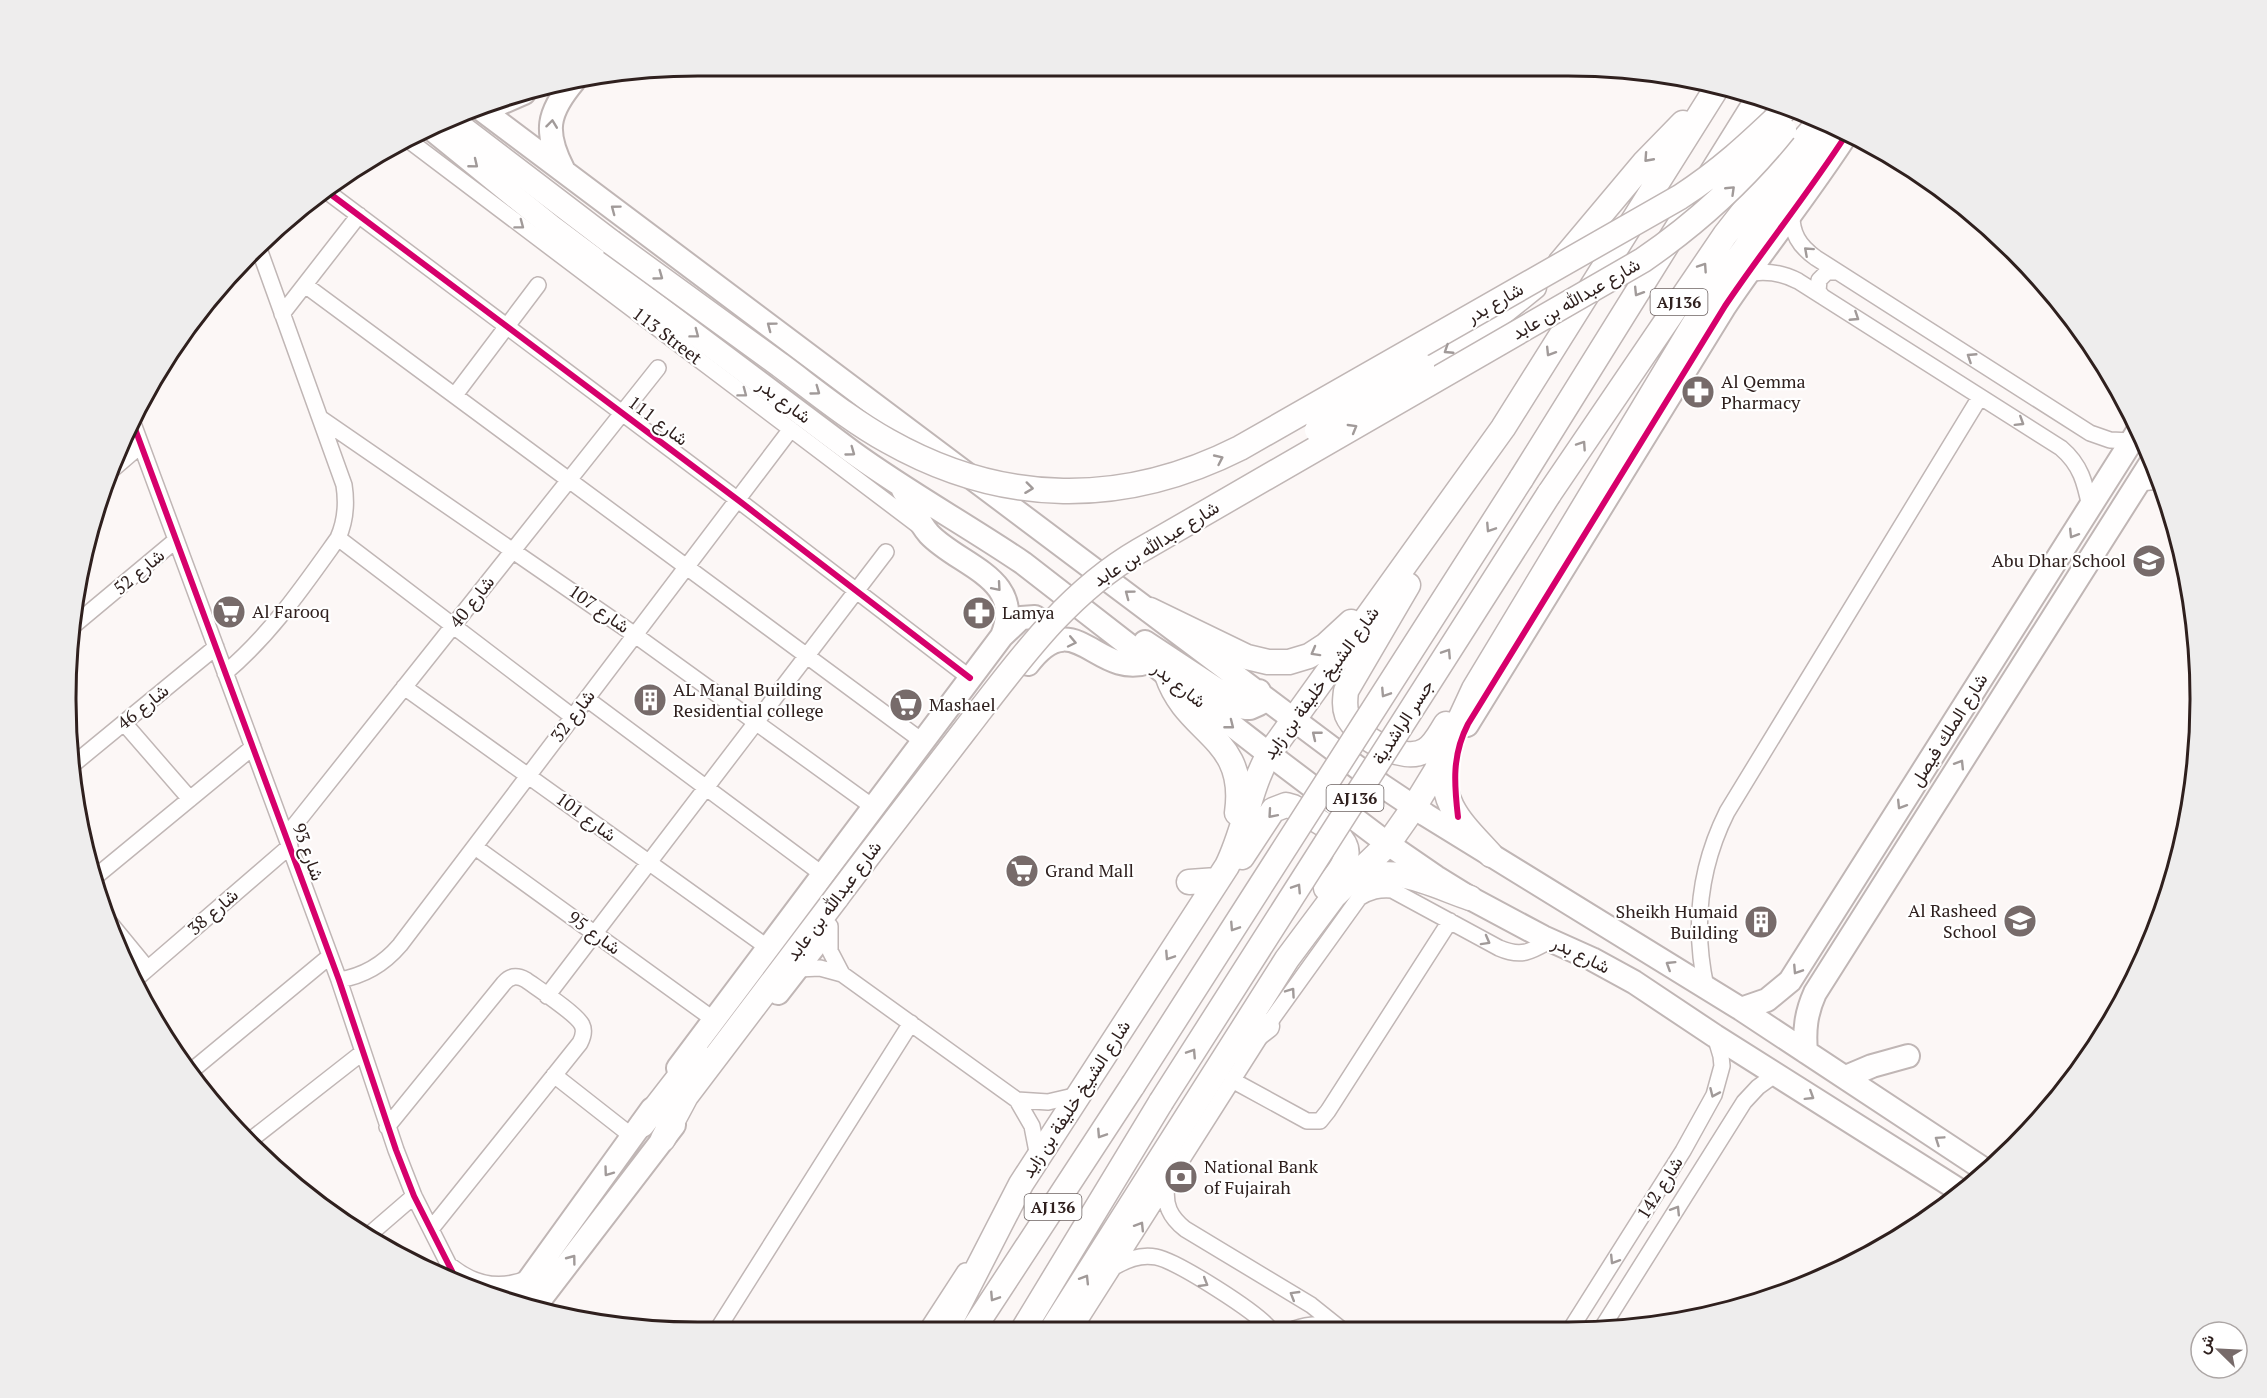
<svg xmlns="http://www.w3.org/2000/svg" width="2267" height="1398" font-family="'PT Serif',Vazirmatn,serif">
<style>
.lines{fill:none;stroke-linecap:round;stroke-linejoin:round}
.street-casing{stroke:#c0b6b5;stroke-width:18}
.secondary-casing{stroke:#c0b6b5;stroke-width:26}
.primary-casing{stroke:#c0b6b5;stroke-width:27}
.street{stroke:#fffefe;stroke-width:15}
.secondary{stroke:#fffefe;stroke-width:22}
.primary{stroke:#fffefe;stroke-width:24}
.primary-bridge-casing{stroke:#c0b6b5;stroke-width:27;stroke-linecap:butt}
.primary-bridge{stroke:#fffefe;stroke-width:24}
.cycleway-casing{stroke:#fff;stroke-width:10}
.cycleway{stroke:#d6006c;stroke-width:6}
.oneway{stroke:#a19a99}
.labels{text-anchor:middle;stroke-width:4.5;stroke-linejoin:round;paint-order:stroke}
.shield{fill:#fff;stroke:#6d6362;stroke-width:1.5}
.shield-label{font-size:16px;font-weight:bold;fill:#2f201e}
.street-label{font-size:18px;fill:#2f201e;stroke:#fff}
.poi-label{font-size:18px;fill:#2f201e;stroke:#fff;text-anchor:start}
.rim{fill:none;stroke:#2f201e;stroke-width:3}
</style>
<rect width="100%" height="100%" fill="#fcf7f6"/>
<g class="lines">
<defs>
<path id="street" d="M 407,139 L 919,526
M 325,190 L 738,500 L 970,678
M 1792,212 C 1791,233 1799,246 1816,258 L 2090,433 L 2110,440 L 2132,441
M 1746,274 C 1765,270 1781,272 1798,281 L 2061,448 C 2081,465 2085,483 2090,507
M 305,285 L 922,741
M 1822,296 L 1818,291 L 1819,280 L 1827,272 L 1838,272
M 282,314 L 359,215
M 455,395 L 538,285
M 320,418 L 635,635 L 873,807
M 134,426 L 339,980 L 396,1150 L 414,1196 L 459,1285
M 113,469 L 141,445
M 2139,483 L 2161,481
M 338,538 L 573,717
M 73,626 L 176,540
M 225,673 C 271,634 303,587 338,538 C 346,520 347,504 344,485 L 258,246
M 404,687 L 767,947
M 587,699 L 822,874
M 124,723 L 190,799
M 70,767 L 216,647
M 286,836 L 658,368
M 475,847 L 713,1019
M 94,878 L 253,747
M 110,923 L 147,968
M 830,926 L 830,951 L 842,974
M 798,969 L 820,968 L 842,974 L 1017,1100 L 1032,1126 L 1038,1157
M 137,978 L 290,846
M 339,980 C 364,976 383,965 400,945 L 791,429
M 1706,987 C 1693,927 1699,868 1727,812 L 1980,397
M 547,996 L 886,552
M 190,1072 L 330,956
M 554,1075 L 633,1137
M 1232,1080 L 1307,1121 L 1320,1121 L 1328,1111 L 1450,921
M 1017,1100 L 1048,1102 L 1078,1095
M 387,1127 L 504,983 C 510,976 517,975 526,980 C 537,988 577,1014 582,1025 C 585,1031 583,1037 580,1043 L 431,1229
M 248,1142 L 363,1052
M 1167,1185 C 1164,1205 1170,1217 1185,1229 L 1311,1305 L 1341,1329
M 370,1234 L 414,1196
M 1116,1266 C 1128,1259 1141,1254 1156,1257 C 1177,1261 1257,1312 1270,1329
M 452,1267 C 476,1286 501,1290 529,1278
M 719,1327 L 911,1023
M 928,1328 L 965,1271
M 1075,1328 L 1267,1026 L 1359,898 C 1370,891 1379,889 1392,890 L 1499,948 C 1522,958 1532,951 1551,940
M 1294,1329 C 1310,1324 1321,1323 1337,1328
M 1570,1330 L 1683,1151 L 1714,1095 L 1722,1066 L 1721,1056 L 1715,1036
M 1600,1331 L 1744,1102 L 1758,1087 L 1776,1074"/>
<path id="secondary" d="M 483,105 L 501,103 L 524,93
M 478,107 L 1381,785 L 1426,815 L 1741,1009 L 1988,1172
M 429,127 L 551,226 L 852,452 C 907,492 967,525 1023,563 L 1269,754 L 1388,844 L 1436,877 L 1470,898 L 1543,937 L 1592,959 L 1634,982 L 1715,1036 L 1962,1192
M 563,169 C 544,132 547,113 574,81
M 1002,636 L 1021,618 L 1035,617 C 1046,624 1046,633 1040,645
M 1145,642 L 1245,708 L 1250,708 L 1259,704 L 1261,695 L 1259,691
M 1028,664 C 1075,602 1096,680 1149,662
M 1467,725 L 1725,306 C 1764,248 1808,194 1846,135
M 778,993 L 820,939
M 1741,1009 L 1767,1000 L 1790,981 L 2138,431
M 1806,1052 C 1804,1030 1806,1013 1815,993 L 2152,461
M 678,1068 L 1002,636 C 1026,578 959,566 929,534 C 917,521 912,503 903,490
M 1846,1077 L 1872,1066 L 1908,1056
M 515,1299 L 652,1109
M 536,1305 L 674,1125"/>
<path id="primary" d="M 450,119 L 611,242
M 1560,263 L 1644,163 L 1683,123
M 1422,366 L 1488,324 L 1534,287
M 1521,479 L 1757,100
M 1549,494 L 1725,235 L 1765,184 L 1815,127
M 1408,585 L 1346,691 C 1345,699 1344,707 1347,715 C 1356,737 1404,765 1426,750 C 1435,744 1440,733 1446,724
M 1150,610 L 1247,657 L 1268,662 L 1289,662 L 1309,656 L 1326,645 L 1351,622
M 1167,675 C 1187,735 1248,736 1237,813
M 1446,757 C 1437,803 1463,824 1491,855
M 1242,857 L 1273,810 L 1286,805 L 1293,807 C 1311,818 1355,835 1345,860 C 1342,870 1333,879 1326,888
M 1189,882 L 1217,880
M 1355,884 C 1389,860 1434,886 1470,898
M 1234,1051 L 1267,1026
M 642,1125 L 697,1054
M 663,1139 L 686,1096 L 837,897
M 947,1328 L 1021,1184 L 1227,866 C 1245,830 1249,789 1269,754 L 1503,428 L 1716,89
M 974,1328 L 1133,1085
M 1024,1328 L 1161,1102
M 1053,1328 L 1287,959 L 1334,896 L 1388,844 L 1414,807 L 1436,771 L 1474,689 L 1711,296 L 1796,178 L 1820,137 L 1825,123"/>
</defs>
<use href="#street" class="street-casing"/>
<use href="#secondary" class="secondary-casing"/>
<use href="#primary" class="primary-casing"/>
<use href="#street" class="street"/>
<use href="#secondary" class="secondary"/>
<use href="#primary" class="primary"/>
<defs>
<path id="primary-bridge" d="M 611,242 C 668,283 724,324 780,365 C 815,391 850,420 888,441 C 1003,506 1123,507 1240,448 L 1680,197 C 1723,169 1750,143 1787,108
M 1317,430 L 1422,366
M 837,897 C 879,841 922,786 965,730 C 1017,663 1065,594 1139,551 L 1643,260 C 1697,223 1743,181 1784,130
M 1133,1085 L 1521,479
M 1161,1102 L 1549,494"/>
</defs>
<use href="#primary-bridge" class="primary-bridge-casing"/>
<use href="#primary-bridge" class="primary-bridge"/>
<defs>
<path id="cycleway" d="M 325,190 L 738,500 L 970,678
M 134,426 L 339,980 L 396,1150 L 414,1196 L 459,1285
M 1458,817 C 1454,783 1452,755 1468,724 L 1725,306 C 1764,248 1808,194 1846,135"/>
</defs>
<use href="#cycleway" class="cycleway-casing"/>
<use href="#cycleway" class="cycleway"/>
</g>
<defs><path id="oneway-chevron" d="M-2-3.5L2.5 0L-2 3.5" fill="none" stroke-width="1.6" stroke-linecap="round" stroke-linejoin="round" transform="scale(1.5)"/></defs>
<g class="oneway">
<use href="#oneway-chevron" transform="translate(552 124) rotate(-83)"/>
<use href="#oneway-chevron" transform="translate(1648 158) rotate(132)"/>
<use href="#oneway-chevron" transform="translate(474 164) rotate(39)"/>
<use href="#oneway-chevron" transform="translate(1731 190) rotate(-44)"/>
<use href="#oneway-chevron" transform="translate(615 209) rotate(-143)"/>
<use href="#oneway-chevron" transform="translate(520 225) rotate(37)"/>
<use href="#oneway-chevron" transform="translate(1808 251) rotate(-138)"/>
<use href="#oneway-chevron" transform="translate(1703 267) rotate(-56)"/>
<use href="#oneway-chevron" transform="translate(659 276) rotate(36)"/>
<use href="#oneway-chevron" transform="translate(1638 292) rotate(122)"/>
<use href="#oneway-chevron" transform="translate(1855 317) rotate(33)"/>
<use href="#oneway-chevron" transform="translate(771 326) rotate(-143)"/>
<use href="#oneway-chevron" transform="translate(695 334) rotate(37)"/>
<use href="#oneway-chevron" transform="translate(1448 350) rotate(147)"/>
<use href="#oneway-chevron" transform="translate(1550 352) rotate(122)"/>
<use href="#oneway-chevron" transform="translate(1971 357) rotate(-147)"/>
<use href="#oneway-chevron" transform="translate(816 391) rotate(36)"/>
<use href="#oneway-chevron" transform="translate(743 393) rotate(37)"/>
<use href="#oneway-chevron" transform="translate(2020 422) rotate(32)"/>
<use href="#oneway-chevron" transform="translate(1353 428) rotate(-30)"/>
<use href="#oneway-chevron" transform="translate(1582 445) rotate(-56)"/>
<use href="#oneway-chevron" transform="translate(851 452) rotate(36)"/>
<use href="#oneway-chevron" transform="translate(1219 459) rotate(-25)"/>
<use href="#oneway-chevron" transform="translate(1029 488) rotate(7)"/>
<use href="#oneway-chevron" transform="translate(1490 528) rotate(123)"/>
<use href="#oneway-chevron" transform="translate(2073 534) rotate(122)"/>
<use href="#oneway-chevron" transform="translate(997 587) rotate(49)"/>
<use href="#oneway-chevron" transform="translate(1129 594) rotate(-143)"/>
<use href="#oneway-chevron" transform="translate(1072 642) rotate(12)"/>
<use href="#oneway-chevron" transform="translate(1315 652) rotate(151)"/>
<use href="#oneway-chevron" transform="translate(1447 653) rotate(-57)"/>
<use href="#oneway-chevron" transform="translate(1385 693) rotate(123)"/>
<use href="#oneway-chevron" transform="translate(1230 725) rotate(38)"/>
<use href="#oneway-chevron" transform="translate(1316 735) rotate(-141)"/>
<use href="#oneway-chevron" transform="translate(1960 764) rotate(-58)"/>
<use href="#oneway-chevron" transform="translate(1901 805) rotate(122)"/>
<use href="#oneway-chevron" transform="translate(1272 814) rotate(131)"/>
<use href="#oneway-chevron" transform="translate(1297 888) rotate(-57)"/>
<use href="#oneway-chevron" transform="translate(1234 927) rotate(123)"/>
<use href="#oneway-chevron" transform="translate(1486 941) rotate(29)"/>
<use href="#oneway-chevron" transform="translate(1169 956) rotate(123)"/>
<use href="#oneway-chevron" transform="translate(1670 965) rotate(-148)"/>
<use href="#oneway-chevron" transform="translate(1797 970) rotate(123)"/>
<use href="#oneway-chevron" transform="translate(1291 992) rotate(-55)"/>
<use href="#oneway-chevron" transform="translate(1192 1053) rotate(-57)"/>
<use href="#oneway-chevron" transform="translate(1714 1093) rotate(114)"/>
<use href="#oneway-chevron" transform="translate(1810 1096) rotate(32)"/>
<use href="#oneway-chevron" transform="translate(1101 1134) rotate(123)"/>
<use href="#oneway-chevron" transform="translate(1939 1140) rotate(-146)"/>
<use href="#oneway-chevron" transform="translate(608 1172) rotate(126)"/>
<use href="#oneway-chevron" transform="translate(1676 1210) rotate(-58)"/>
<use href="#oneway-chevron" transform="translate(1140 1226) rotate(-58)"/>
<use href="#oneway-chevron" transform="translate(572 1259) rotate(-53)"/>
<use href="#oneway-chevron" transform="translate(1614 1260) rotate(122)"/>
<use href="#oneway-chevron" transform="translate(1085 1279) rotate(-58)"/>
<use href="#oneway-chevron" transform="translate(1204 1283) rotate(31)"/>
<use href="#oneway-chevron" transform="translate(1294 1295) rotate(-149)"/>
<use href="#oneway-chevron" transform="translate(994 1297) rotate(123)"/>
</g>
<defs>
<symbol id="pharmacy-disc" viewBox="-11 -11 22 22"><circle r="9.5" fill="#776b6a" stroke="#fff"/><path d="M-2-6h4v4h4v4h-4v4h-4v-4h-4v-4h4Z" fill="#fff"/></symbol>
<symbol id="school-disc" viewBox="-11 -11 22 22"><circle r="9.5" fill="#776b6a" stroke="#fff"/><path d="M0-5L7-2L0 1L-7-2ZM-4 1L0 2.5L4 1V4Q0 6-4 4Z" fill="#fff"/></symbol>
<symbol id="supermarket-disc" viewBox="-11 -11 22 22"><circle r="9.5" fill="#776b6a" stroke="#fff"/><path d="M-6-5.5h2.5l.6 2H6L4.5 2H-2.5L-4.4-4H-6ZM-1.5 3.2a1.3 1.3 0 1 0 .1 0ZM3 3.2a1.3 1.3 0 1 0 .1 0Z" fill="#fff"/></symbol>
<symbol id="building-disc" viewBox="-11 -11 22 22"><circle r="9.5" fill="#776b6a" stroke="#fff"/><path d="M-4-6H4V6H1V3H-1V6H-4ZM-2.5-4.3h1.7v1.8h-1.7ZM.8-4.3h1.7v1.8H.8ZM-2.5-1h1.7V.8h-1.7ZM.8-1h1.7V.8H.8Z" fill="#fff"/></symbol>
<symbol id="bank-disc" viewBox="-11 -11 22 22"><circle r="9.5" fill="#776b6a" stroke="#fff"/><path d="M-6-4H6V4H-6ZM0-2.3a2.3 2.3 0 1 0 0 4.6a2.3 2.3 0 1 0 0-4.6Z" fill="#fff"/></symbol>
</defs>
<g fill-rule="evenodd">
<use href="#pharmacy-disc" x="1679" y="373" width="38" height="38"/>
<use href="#school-disc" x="2130" y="542" width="38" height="38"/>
<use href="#supermarket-disc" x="210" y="593" width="38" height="38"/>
<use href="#pharmacy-disc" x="960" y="594" width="38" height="38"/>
<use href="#building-disc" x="631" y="681" width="38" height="38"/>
<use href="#supermarket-disc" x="887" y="686" width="38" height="38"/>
<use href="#supermarket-disc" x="1003" y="852" width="38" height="38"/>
<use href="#school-disc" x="2001" y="902" width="38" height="38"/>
<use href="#building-disc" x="1742" y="903" width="38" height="38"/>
<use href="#bank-disc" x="1162" y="1158" width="38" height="38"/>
</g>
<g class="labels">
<g class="shield">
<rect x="1650.5" y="289" width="57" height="26" rx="4.5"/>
<rect x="1326.5" y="785" width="57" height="26" rx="4.5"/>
<rect x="1024.5" y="1194" width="57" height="26" rx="4.5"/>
</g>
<g class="shield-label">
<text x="1679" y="308">AJ136</text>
<text x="1355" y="804">AJ136</text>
<text x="1053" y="1213">AJ136</text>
</g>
<g class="street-label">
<text transform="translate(1576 299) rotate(-30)" y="6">شارع عبدالله بن عابد</text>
<text transform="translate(1495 303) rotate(-30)" y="6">شارع بدر</text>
<text transform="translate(667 336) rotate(37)" y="6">113 Street</text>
<text transform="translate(784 401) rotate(37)" y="6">شارع بدر</text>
<text transform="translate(658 421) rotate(37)" y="6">شارع 111</text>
<text transform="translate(1156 544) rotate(-32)" y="6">شارع عبدالله بن عابد</text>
<text transform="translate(139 572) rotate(-40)" y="6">شارع 52</text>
<text transform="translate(472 602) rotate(-52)" y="6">شارع 40</text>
<text transform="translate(599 609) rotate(35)" y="6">شارع 107</text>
<text transform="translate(1321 683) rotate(-54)" y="6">شارع الشيخ خليفة بن زايد</text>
<text transform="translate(1179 685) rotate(38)" y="6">شارع بدر</text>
<text transform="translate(143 707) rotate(-39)" y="6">شارع 46</text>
<text transform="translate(573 716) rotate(-53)" y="6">شارع 32</text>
<text transform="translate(1403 722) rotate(-57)" y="6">جسر الراشدية</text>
<text transform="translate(1949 730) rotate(-58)" y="6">شارع الملك فيصل</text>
<text transform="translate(586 817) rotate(36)" y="6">شارع 101</text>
<text transform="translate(308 852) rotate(70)" y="6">شارع 93</text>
<text transform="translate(834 901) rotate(-53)" y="6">شارع عبدالله بن عابد</text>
<text transform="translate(213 912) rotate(-41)" y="6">شارع 38</text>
<text transform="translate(594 933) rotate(36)" y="6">شارع 95</text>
<text transform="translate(1581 955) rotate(26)" y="6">شارع بدر</text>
<text transform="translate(1076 1099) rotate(-57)" y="6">شارع الشيخ خليفة بن زايد</text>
<text transform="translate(1660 1188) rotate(-58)" y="6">شارع 142</text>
</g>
<g class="poi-label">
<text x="1721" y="388">Al Qemma<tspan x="1721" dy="21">Pharmacy</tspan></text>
<text x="2126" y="567" text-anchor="end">Abu Dhar School</text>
<text x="252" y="618">Al Farooq</text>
<text x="1002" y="619">Lamya</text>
<text x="673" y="696">AL Manal Building<tspan x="673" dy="21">Residential college</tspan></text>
<text x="929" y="711">Mashael</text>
<text x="1045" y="877">Grand Mall</text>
<text x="1997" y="917" text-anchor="end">Al Rasheed<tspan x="1997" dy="21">School</tspan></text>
<text x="1738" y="918" text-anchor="end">Sheikh Humaid<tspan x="1738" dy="21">Building</tspan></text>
<text x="1204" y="1173">National Bank<tspan x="1204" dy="21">of Fujairah</tspan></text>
</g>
</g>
<path d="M0 0H2267V1398H0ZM698 76H1568A622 622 0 0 1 2190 698V700A622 622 0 0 1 1568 1322H698A622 622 0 0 1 76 700V698A622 622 0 0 1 698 76Z" fill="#eeeded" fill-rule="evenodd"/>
<path class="rim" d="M698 76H1568A622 622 0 0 1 2190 698V700A622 622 0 0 1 1568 1322H698A622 622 0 0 1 76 700V698A622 622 0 0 1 698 76Z"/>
<g transform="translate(2219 1350) rotate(294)"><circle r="28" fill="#ffffff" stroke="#aca6a5" stroke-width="1.5"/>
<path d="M0-4.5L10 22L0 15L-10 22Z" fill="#776b6a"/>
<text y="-9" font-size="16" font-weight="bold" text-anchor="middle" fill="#2f201e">ش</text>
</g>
</svg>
